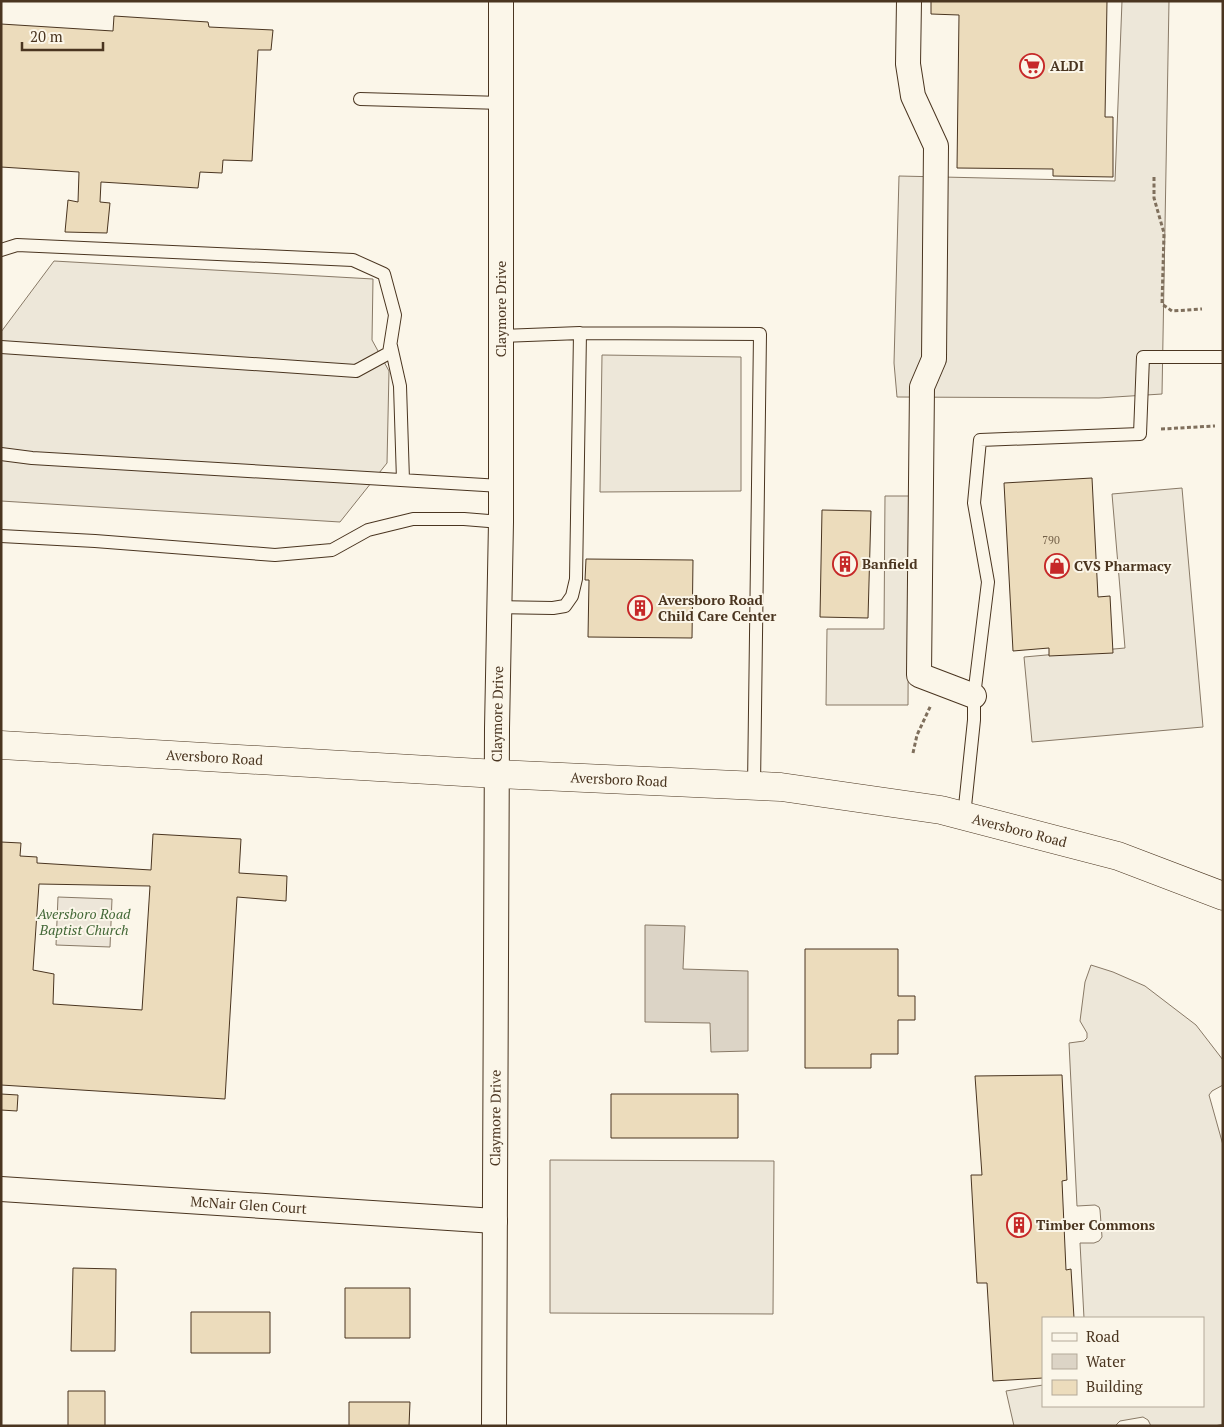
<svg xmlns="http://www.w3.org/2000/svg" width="1224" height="1427" font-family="'PT Serif',serif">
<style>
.green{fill:#ede6d9;stroke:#887966}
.parking{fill:#ede7d9;stroke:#887966}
.water{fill:#dcd4c6;stroke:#887966}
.building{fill:#ecdcbc;stroke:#4a3520;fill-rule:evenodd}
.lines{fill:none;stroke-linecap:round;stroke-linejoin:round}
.service-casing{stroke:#4a3520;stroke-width:14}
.minor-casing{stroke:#4a3520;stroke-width:26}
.tertiary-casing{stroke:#4a3520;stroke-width:29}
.path{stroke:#7f6f5c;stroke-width:3;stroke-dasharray:4 2.5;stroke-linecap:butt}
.service{stroke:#fbf6e9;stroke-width:12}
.minor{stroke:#fbf6e9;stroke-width:24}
.tertiary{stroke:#fbf6e9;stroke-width:28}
.labels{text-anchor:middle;stroke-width:4;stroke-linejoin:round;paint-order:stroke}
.number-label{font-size:11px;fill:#725f47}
.poi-label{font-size:14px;font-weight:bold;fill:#4a3520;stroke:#fbf6e9;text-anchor:start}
.street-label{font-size:14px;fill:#4a3520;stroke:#fbf6e9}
.park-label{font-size:14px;font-style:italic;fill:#436837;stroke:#fbf6e9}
</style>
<rect width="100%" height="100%" fill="#fbf6e9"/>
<path class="green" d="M 58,897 L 112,899 L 110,947 L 56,945 Z"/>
<path class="parking" d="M 1122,1 L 1169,1 L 1162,394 L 1099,398 L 897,397 L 894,363 L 899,176 L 1115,181 Z
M 54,261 L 373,279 L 372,340 L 389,371 L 387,463 L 340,522 L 1,501 L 1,332 Z
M 602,355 L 741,357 L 741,491 L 600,492 Z
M 1182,488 L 1203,727 L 1032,742 L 1024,657 L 1125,648 L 1112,494 Z
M 885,496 L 909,496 L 908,705 L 826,705 L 827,629 L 884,629 Z
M 1091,965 L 1113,972 L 1145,986 L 1196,1025 L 1223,1060 L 1223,1085 L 1212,1091 L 1209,1095 L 1223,1145 L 1223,1424 L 1215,1426 L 1151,1426 L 1148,1420 L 1143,1417 L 1120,1421 L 1115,1426 L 1014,1426 L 1006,1391 L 1043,1385 L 1043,1406 L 1203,1406 L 1203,1318 L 1084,1318 L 1080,1243 L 1094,1243 L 1099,1241 L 1102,1237 L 1100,1210 L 1099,1207 L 1095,1205 L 1077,1206 L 1069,1043 L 1084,1041 L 1087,1038 L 1087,1033 L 1080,1021 L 1085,982 Z
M 550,1160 L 774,1161 L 773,1314 L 550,1313 Z"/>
<path class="water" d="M 645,925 L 685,926 L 683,969 L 748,971 L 748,1051 L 711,1052 L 710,1023 L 645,1022 Z"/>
<path class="building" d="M 1,1 L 1,24 L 113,31 L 114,16 L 208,22 L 209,27 L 273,30 L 271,50 L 258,50 L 252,161 L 223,160 L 222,173 L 200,172 L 198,188 L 101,182 L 100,202 L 110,203 L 107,233 L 65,232 L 68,200 L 78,202 L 79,172 L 1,167 Z
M 931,1 L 1107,1 L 1105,117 L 1113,117 L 1113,177 L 1053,176 L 1053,169 L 957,168 L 959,15 L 931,14 Z
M 1092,478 L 1098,597 L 1110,596 L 1113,653 L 1049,656 L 1049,648 L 1013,651 L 1004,483 Z
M 822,510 L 871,511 L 868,618 L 820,617 Z
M 586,559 L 693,560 L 692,638 L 588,637 L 589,580 L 585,580 Z
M 153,834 L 241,839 L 239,873 L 287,876 L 286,901 L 237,897 L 225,1099 L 1,1085 L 1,842 L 21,843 L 20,856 L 37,857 L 37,863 L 151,870 ZM 39,884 L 150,886 L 142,1010 L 53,1004 L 54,974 L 33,970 Z
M 805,949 L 898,949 L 898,996 L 915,996 L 915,1020 L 898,1020 L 898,1054 L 871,1054 L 871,1068 L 805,1068 Z
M 1062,1075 L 1067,1180 L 1062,1181 L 1066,1270 L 1071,1269 L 1074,1318 L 1043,1318 L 1043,1378 L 993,1381 L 987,1283 L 977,1283 L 971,1175 L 982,1175 L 975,1076 Z
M 1,1094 L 18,1095 L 17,1111 L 1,1110 Z
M 611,1094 L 738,1094 L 738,1138 L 611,1138 Z
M 73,1268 L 116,1269 L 115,1351 L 71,1351 Z
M 345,1288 L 410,1288 L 410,1338 L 345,1338 Z
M 191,1312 L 270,1312 L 270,1353 L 191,1353 Z
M 68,1391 L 105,1391 L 105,1426 L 68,1426 Z
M 349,1402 L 410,1402 L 409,1426 L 349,1426 Z"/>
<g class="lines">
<defs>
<path id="service" d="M 360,99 L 502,103
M 1,250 L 17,245 L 353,260 L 384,274 L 395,315 L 389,353 L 356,371 L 1,347
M 500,336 L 580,333 L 760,334 L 754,786
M 391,346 L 400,386 L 403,480
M 1,454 L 32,458 L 501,486
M 1,536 L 95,541 L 275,555 L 332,550 L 368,530 L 413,519 L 464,519 L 501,522
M 499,607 L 553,608 L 565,606 L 572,596 L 576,579 L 580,333
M 964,816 L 974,720 L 974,696 L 988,582 L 974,503 L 980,440 L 1140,434 L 1143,357 L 1223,357"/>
<g id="minor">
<path d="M 909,1 L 908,64 L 913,96 L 936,146 L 934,359 L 922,387 L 919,675 L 974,696"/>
<path id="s1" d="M 1,1189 L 495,1221"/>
<path id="s2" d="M 494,1426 L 497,728 L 501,522 L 501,1"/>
</g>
<g id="tertiary">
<path id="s3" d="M 1,745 L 497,774 L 781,787 L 941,810 L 1118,856 L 1223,896"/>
</g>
</defs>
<use href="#service" class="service-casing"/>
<use href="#minor" class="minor-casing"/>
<use href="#tertiary" class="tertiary-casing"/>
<path class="path" d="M 1154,177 L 1154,198 L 1164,233 L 1162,304 L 1172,311 L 1202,309
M 1161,429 L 1215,426
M 913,753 L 917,735 L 931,705"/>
<use href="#service" class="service"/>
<use href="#minor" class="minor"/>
<use href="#tertiary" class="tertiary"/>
</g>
<defs>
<symbol id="supermarket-ring" viewBox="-11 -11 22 22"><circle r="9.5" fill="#fbf6e9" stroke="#c62828" stroke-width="1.5"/><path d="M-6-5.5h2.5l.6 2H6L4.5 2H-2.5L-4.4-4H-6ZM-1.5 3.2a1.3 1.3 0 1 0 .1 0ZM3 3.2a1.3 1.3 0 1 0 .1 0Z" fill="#c62828"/></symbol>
<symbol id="building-ring" viewBox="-11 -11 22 22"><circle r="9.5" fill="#fbf6e9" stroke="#c62828" stroke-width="1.5"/><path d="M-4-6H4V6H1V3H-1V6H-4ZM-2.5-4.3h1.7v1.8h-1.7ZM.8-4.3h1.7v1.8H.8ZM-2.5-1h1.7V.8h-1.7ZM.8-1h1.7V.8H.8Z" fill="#c62828"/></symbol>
<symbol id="shop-ring" viewBox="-11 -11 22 22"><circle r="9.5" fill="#fbf6e9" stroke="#c62828" stroke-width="1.5"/><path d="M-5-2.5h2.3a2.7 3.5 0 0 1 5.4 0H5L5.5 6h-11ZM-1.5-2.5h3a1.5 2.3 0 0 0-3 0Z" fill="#c62828"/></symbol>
</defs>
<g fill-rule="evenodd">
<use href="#supermarket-ring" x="1018" y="52" width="28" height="28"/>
<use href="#building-ring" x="831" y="550" width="28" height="28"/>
<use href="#shop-ring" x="1043" y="552" width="28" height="28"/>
<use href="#building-ring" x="626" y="594" width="28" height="28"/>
<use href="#building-ring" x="1005" y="1211" width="28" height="28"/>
</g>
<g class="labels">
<g class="number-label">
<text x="1051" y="544">790</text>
</g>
<g class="poi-label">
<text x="1050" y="71">ALDI</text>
<text x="862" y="569">Banfield</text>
<text x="1074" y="571">CVS Pharmacy</text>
<text x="658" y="605">Aversboro Road<tspan x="658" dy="16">Child Care Center</tspan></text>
<text x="1036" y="1230">Timber Commons</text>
</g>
<g class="street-label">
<text transform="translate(501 309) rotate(-90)" y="5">Claymore Drive</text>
<text dy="5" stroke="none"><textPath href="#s2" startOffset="712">Claymore Drive</textPath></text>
<text dy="5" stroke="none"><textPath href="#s3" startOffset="214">Aversboro Road</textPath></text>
<text dy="5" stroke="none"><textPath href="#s3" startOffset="619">Aversboro Road</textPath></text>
<text dy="5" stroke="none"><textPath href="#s3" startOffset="1024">Aversboro Road</textPath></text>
<text dy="5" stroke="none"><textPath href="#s2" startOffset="308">Claymore Drive</textPath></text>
<text dy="5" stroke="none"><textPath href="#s1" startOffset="248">McNair Glen Court</textPath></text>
</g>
<g class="park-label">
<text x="84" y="919">Aversboro Road<tspan x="84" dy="16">Baptist Church</tspan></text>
</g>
</g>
<rect width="1224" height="1427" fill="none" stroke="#4a3520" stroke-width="5"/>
<rect x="1042" y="1317" width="162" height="90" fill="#fbf6e9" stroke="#b4a999"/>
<rect x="1052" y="1333" width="25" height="8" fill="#fbf6e9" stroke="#b4a999"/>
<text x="1086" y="1342" font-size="15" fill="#4a3520">Road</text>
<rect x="1052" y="1354" width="25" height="15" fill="#dcd4c6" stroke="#b4a999"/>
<text x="1086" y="1367" font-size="15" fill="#4a3520">Water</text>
<rect x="1052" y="1380" width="25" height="15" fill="#ecdcbc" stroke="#b4a999"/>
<text x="1086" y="1392" font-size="15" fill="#4a3520">Building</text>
<path d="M22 42v8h81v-8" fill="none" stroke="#4a3520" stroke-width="2.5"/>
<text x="30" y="42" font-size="15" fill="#4a3520" stroke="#fbf6e9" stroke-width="4" paint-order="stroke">20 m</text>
</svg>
